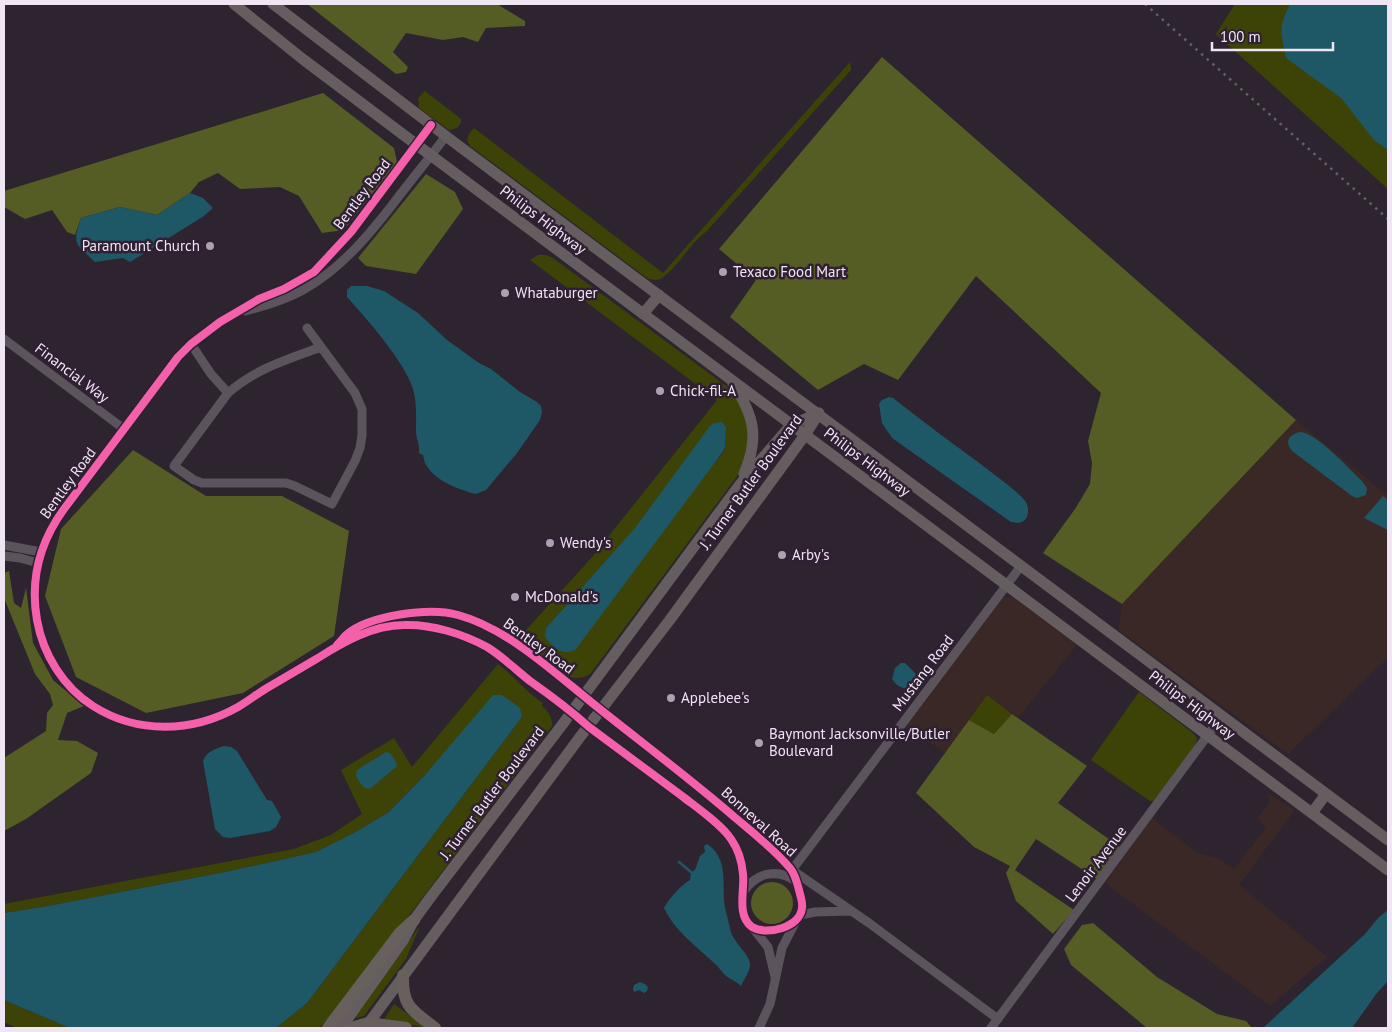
<svg xmlns="http://www.w3.org/2000/svg" width="1392" height="1032" font-family="'PT Sans',sans-serif">
<style>
.industrial{fill:#392825}
.green{fill:#3d4306;fill-rule:evenodd}
.forest{fill:#555c24}
.water{fill:#1e5867}
.lines{fill:none;stroke-linecap:round;stroke-linejoin:round}
.stream{stroke:#1e5867;stroke-width:2.5}
.minor{stroke:#5b545d;stroke-width:9}
.major{stroke:#655d5f;stroke-width:11}
.highway{stroke:#68605d;stroke-width:12}
.rail{stroke:#656067;stroke-width:2.5;stroke-dasharray:2.5 5;stroke-linecap:butt}
.cycleway-casing{stroke:#302033;stroke-width:11}
.cycleway{stroke:#f560ab;stroke-width:8}
.poi-dot{fill:#aca1ae;stroke:#302033;stroke-width:2}
.labels{text-anchor:middle;stroke-width:5;stroke-linejoin:round;paint-order:stroke}
.street-label{font-size:15px;fill:#f0e5f2;stroke:#302033}
.poi-label{font-size:15px;fill:#f0e5f2;stroke:#302033;text-anchor:start}
</style>
<rect width="100%" height="100%" fill="#2d242f"/>
<path class="industrial" d="M 1296,420 L 1388,496 L 1388,658 L 1288,754 L 1118,630 L 1122,604 Z
M 1003,597 L 1013,597 L 1077,645 L 1018,718 L 987,695 L 946,753 L 905,726 Z
M 1267,793 L 1295,810 L 1239,885 L 1327,957 L 1270,1006 L 1105,883 L 1152,818 L 1198,853 L 1218,858 L 1234,869 L 1266,827 L 1257,818 L 1270,802 Z"/>
<path class="green" d="M 1235,4 L 1388,4 L 1388,189 L 1216,34 Z
M 850,62 L 851,70 L 706,232 C 689,244 679,266 662,278 C 657,281 652,280 647,278 L 470,146 C 465,139 469,133 474,128 L 663,273 Z
M 425,91 L 461,119 C 462,126 455,130 449,130 L 419,108 L 418,98 Z
M 538,255 L 546,255 L 553,258 L 729,388 L 737,397 L 750,430 L 742,470 L 738,475 L 591,673 C 585,678 578,679 570,677 L 518,639 L 593,556 L 717,400 L 530,260 ZM 726,427 L 725,447 L 722,454 L 558,650 L 545,637 L 546,628 Z
M 498,664 C 514,676 526,692 543,703 L 542,706 C 548,711 553,719 552,726 L 344,1002 L 319,1028 L 276,1028 L 307,1003 L 522,717 L 425,775 L 389,812 L 352,834 L 316,852 L 225,872 L 48,906 L 4,913 L 4,904 L 294,849 L 331,835 L 362,814 L 341,770 L 394,738 L 412,767 Z
M 1139,692 L 1193,733 L 1197,738 L 1195,747 L 1155,801 L 1150,801 L 1091,760 Z
M 987,695 L 1012,714 L 994,734 L 969,720 Z
M 420,926 L 406,959 L 364,1016 L 356,1018 L 355,1017 Z
M 4,1000 L 68,1027 L 70,1028 L 17,1028 L 4,1022 Z
M 394,1004 L 425,1027 L 426,1028 L 384,1019 Z"/>
<path class="forest" d="M 307,4 L 497,4 L 525,21 L 525,26 L 486,28 L 478,42 L 463,37 L 443,40 L 406,33 L 393,52 L 408,67 L 406,72 L 396,74 Z
M 882,57 L 1296,420 L 1122,604 L 1043,553 L 1075,509 L 1090,484 L 1092,463 L 1088,441 L 1101,393 L 976,276 L 898,380 L 864,364 L 818,390 L 730,317 L 756,280 L 719,249 Z
M 323,93 L 394,148 L 397,162 L 344,230 L 322,233 L 299,196 L 280,187 L 240,189 L 218,173 L 199,182 L 190,193 L 157,215 L 120,207 L 81,218 L 75,235 L 67,232 L 52,210 L 25,219 L 4,207 L 4,191 Z
M 426,174 L 455,192 L 463,209 L 416,274 L 366,266 L 358,258 Z
M 133,450 L 206,496 L 282,496 L 349,531 L 334,636 L 243,693 L 146,713 L 76,677 L 45,596 L 61,529 Z
M 9,571 L 14,603 L 21,608 L 26,588 L 33,643 L 53,680 L 84,706 L 67,713 L 58,740 L 77,741 L 98,753 L 91,773 L 26,819 L 4,831 L 4,758 L 46,731 L 47,713 L 53,705 L 50,694 L 35,674 L 4,598 L 4,573 Z
M 1012,714 L 1087,766 L 1058,803 L 1120,847 L 1097,879 L 1036,839 L 1015,870 L 1074,910 L 1053,934 L 1016,901 L 1006,873 L 1010,866 L 974,847 L 916,793 L 969,720 L 994,734 Z
M751 903a21 21 0 1 1 42 0a21 21 0 1 1-42 0Z
M 1093,923 L 1157,977 L 1217,1014 L 1246,1021 L 1252,1028 L 1147,1028 L 1071,965 L 1064,949 L 1082,925 Z"/>
<path class="water" d="M 1290,4 L 1388,4 L 1388,150 L 1374,140 L 1341,98 L 1286,58 C 1281,32 1278,28 1290,4 Z
M 190,193 L 203,198 L 213,208 L 204,216 L 130,262 L 123,258 L 95,262 C 75,243 72,245 81,218 L 120,207 L 157,215 Z
M 351,286 L 367,286 L 384,291 L 418,313 L 447,340 L 479,363 L 491,369 L 520,392 L 537,402 L 541,406 L 542,412 L 540,420 L 517,453 L 486,490 L 476,494 L 472,493 C 455,488 434,480 425,463 C 424,461 424,458 423,455 L 419,453 C 420,444 416,439 416,431 C 416,417 417,403 413,389 C 405,362 366,318 347,297 L 347,290 Z
M 889,397 L 893,398 C 922,421 952,443 982,465 C 993,474 1018,491 1026,502 C 1028,507 1029,512 1027,517 C 1023,524 1018,523 1011,522 L 892,438 L 882,423 L 879,404 L 882,400 Z
M 722,422 L 726,427 L 725,447 L 722,453 L 576,649 C 563,657 553,648 545,637 L 546,628 L 635,528 L 710,426 L 714,423 Z
M 1300,432 C 1317,433 1348,468 1362,481 L 1367,488 L 1366,495 L 1357,498 L 1352,496 L 1292,451 C 1284,441 1289,435 1300,432 Z
M 1383,496 L 1388,500 L 1388,530 L 1364,518 Z
M 901,663 L 905,663 L 918,676 C 916,692 900,692 892,679 L 895,668 Z
M 493,695 L 502,695 L 520,708 L 522,717 L 307,1003 L 276,1028 L 70,1028 L 4,1000 L 4,913 L 48,906 L 225,872 L 316,852 L 352,834 L 389,812 L 425,775 Z
M 224,746 L 231,747 L 237,751 L 267,800 L 272,801 L 281,817 L 276,827 L 270,831 L 230,838 L 223,837 L 215,829 L 203,761 C 207,751 215,749 224,746 Z
M 386,752 L 390,753 L 395,760 L 397,766 L 371,788 C 363,791 360,782 356,776 L 357,770 Z
M 707,844 C 727,857 723,880 724,901 C 725,910 728,919 730,928 C 732,942 750,954 750,964 C 750,972 744,979 741,986 C 736,981 730,979 725,975 C 721,971 718,966 714,963 C 696,946 675,931 664,908 C 668,900 682,884 690,880 L 691,872 L 695,870 L 700,856 L 705,852 L 704,846 Z
M 1388,910 L 1388,981 L 1377,993 L 1352,1028 L 1263,1028 L 1365,934 L 1379,917 Z
M 640,982 L 645,984 L 648,987 L 647,991 L 644,993 L 639,990 L 634,992 L 633,989 L 634,985 Z"/>
<g class="lines">
<path class="stream" d="M 679,862 L 691,872"/>
<path class="minor" d="M 245,311 C 265,306 285,300 303,290 C 341,269 370,234 396,200 C 413,178 430,157 446,136
M 307,328 L 355,393 L 362,409 L 362,435 L 360,448 L 355,461 L 332,504 L 295,486 L 286,483 L 202,483 L 194,480 L 174,466 L 228,393 C 255,369 288,359 321,347
M 4,339 L 124,429
M 191,344 L 211,374 L 228,393
M 4,545 L 41,552
M 4,556 L 20,558 L 38,563
M 337,645 C 340,642 343,638 346,635 C 369,615 430,607 458,615 C 510,629 560,678 601,710 C 645,745 689,778 732,815 C 752,832 773,848 790,868 C 795,874 797,882 799,890 C 800,895 803,902 802,908 C 800,927 768,936 752,927 C 736,916 745,889 743,874 C 742,862 738,849 731,839 C 721,824 696,807 682,796 C 651,773 620,750 589,727 C 570,710 550,695 530,681 C 516,670 502,656 487,647 C 463,634 432,624 404,625 C 373,625 343,642 318,658 C 301,668 284,678 267,688 C 257,694 248,701 238,707 C 192,733 137,734 93,706 C 63,687 43,654 37,620 C 30,580 40,542 64,509 L 178,357 L 191,344 L 220,322 L 259,299 L 284,289 L 314,272 L 351,232 L 431,125
M 744,891 C 757,872 778,868 797,882
M 800,915 L 815,912 L 850,911
M 752,927 L 768,947 L 775,977
M 998,1019 L 869,923 L 792,870 L 1021,566
M 759,1028 L 770,1004 L 782,948 L 796,921
M 991,1028 L 1222,716"/>
<path class="major" d="M 234,4 L 304,60 L 417,145 L 1388,870
M 273,4 L 455,143 L 1388,840
M 643,314 L 659,295
M 733,384 C 755,416 759,439 744,474
M 1312,813 L 1326,794
M 341,1028 L 404,939 L 414,920 L 430,898 L 562,725 L 741,483 L 791,425 L 819,413
M 365,1028 L 580,737 L 669,621 L 805,435 L 819,413"/>
<path class="highway" d="M 403,975 C 402,1007 412,1010 435,1028
M 328,1028 L 399,934 L 414,920
M 351,1028 L 368,1023 L 406,1028"/>
<path class="rail" d="M 1145,4 L 1388,219"/>
<defs>
<path id="cycleway" d="M 337,645 C 340,642 343,638 346,635 C 369,615 430,607 458,615 C 510,629 560,678 601,710 C 645,745 689,778 732,815 C 752,832 773,848 790,868 C 795,874 797,882 799,890 C 800,895 803,902 802,908 C 800,927 768,936 752,927 C 736,916 745,889 743,874 C 742,862 738,849 731,839 C 721,824 696,807 682,796 C 651,773 620,750 589,727 C 570,710 550,695 530,681 C 516,670 502,656 487,647 C 463,634 432,624 404,625 C 373,625 343,642 318,658 C 301,668 284,678 267,688 C 257,694 248,701 238,707 C 192,733 137,734 93,706 C 63,687 43,654 37,620 C 30,580 40,542 64,509 L 178,357 L 191,344 L 220,322 L 259,299 L 284,289 L 314,272 L 351,232 L 431,125"/>
</defs>
<use href="#cycleway" class="cycleway-casing"/>
<use href="#cycleway" class="cycleway"/>
</g>
<g class="poi-dot">
<circle cx="210" cy="246" r="5"/>
<circle cx="723" cy="272" r="5"/>
<circle cx="505" cy="293" r="5"/>
<circle cx="660" cy="391" r="5"/>
<circle cx="550" cy="543" r="5"/>
<circle cx="782" cy="555" r="5"/>
<circle cx="515" cy="597" r="5"/>
<circle cx="671" cy="698" r="5"/>
<circle cx="759" cy="743" r="5"/>
</g>
<g class="labels">
<g class="street-label">
<text transform="translate(362 194) rotate(-53)" y="5">Bentley Road</text>
<text transform="translate(543 220) rotate(37)" y="5">Philips Highway</text>
<text transform="translate(72 373) rotate(37)" y="5">Financial Way</text>
<text transform="translate(867 462) rotate(37)" y="5">Philips Highway</text>
<text transform="translate(751 482) rotate(-54)" y="5">J. Turner Butler Boulevard</text>
<text transform="translate(68 483) rotate(-54)" y="5">Bentley Road</text>
<text transform="translate(539 646) rotate(36)" y="5">Bentley Road</text>
<text transform="translate(923 673) rotate(-53)" y="5">Mustang Road</text>
<text transform="translate(1192 705) rotate(37)" y="5">Philips Highway</text>
<text transform="translate(492 793) rotate(-53)" y="5">J. Turner Butler Boulevard</text>
<text transform="translate(759 822) rotate(42)" y="5">Bonneval Road</text>
<text transform="translate(1096 864) rotate(-53)" y="5">Lenoir Avenue</text>
</g>
<g class="poi-label">
<text x="200" y="251" text-anchor="end">Paramount Church</text>
<text x="733" y="277">Texaco Food Mart</text>
<text x="515" y="298">Whataburger</text>
<text x="670" y="396">Chick-fil-A</text>
<text x="560" y="548">Wendy's</text>
<text x="792" y="560">Arby's</text>
<text x="525" y="602">McDonald's</text>
<text x="681" y="703">Applebee's</text>
<text x="769" y="739">Baymont Jacksonville/Butler<tspan x="769" dy="17">Boulevard</tspan></text>
</g>
</g>
<rect width="1392" height="1032" fill="none" stroke="#f0e5f2" stroke-width="10"/>
<path d="M1212 42v8h121v-8" fill="none" stroke="#f0e5f2" stroke-width="2.5"/>
<text x="1220" y="42" font-size="15" fill="#f0e5f2" stroke="#302033" stroke-width="4" paint-order="stroke">100 m</text>
</svg>
